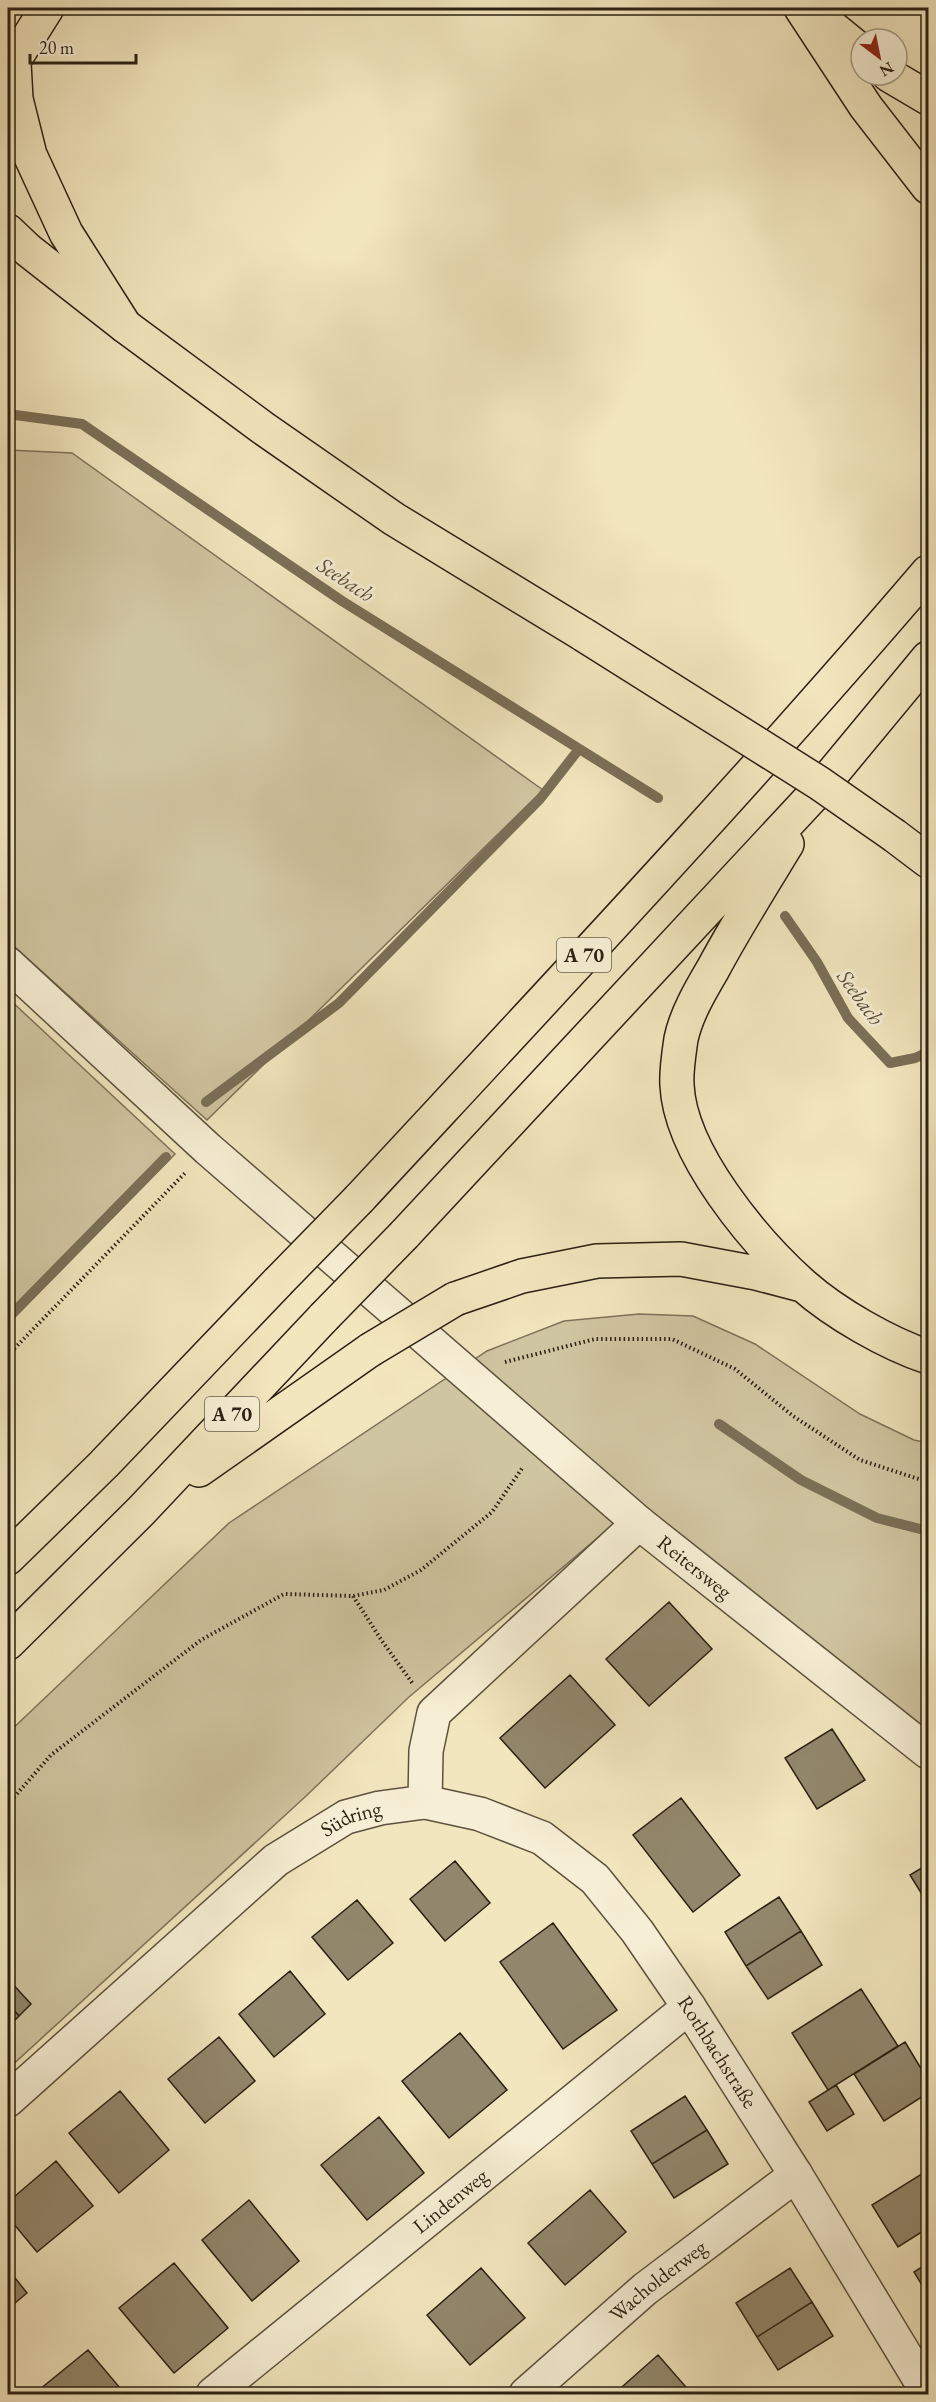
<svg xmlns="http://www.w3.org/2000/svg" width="936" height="2402" font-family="'EB Garamond',serif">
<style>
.green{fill:#d0c5a1;stroke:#7e735a;stroke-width:1.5}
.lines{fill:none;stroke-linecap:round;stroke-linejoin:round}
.stream{stroke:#7a6f57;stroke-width:10}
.building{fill:#92876c;stroke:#2b2113;stroke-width:1.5}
.minor-casing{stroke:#5d523e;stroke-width:36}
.major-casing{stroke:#2b2113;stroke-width:36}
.highway-casing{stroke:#2b2113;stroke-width:36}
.path{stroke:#2b2113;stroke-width:4;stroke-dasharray:1.5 3;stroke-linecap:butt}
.minor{stroke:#f7efd5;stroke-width:33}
.major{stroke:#f2e6be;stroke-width:33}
.highway{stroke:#f2e6be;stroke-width:33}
.major-bridge-casing{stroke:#2b2113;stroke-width:36;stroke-linecap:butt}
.highway-bridge-casing{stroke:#2b2113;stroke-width:36;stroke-linecap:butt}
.major-bridge{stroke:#f2e6be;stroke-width:33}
.highway-bridge{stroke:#f2e6be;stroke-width:33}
.labels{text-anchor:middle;stroke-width:6;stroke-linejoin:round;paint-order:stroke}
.shield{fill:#f7efd5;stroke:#685f4d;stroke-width:1.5}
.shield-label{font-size:20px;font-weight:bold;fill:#2b2113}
.street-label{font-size:21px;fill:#2b2113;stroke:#f7efd5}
.water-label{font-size:22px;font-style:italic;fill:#594e3b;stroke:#f7efd5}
</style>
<rect width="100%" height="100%" fill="#f2e6be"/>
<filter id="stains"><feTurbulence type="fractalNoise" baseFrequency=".00333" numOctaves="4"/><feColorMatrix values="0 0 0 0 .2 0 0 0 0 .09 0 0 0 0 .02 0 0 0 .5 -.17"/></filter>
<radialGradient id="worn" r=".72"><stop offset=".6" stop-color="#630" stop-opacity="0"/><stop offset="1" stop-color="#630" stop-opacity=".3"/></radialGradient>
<path class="green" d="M 8,450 L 72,453 L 543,790 L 207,1120 L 8,941 Z
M 8,998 L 175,1154 L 8,1324 Z
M 639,1314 L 693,1316 L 755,1344 L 860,1414 L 914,1440 L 928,1443 L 928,1748 L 633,1508 L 409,1697 L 305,1797 L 8,2069 L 8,1733 L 229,1523 L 487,1351 L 564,1321 Z"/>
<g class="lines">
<path class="stream" d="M 8,414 L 82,424 L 342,601 L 658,798
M 785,916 L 817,962 L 848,1018 L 890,1063 L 915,1058 L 928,1052
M 206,1102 L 339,1003 L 540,799 L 579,749
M 8,1318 L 166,1157
M 719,1424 L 801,1480 L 877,1518 L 928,1531"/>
</g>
<path class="building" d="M 669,1602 L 712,1649 L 649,1706 L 606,1659 Z
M 570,1675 L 615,1725 L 545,1788 L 500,1738 Z
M 832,1729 L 865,1780 L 817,1809 L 785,1758 Z
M 681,1798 L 740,1875 L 693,1912 L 633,1835 Z
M 455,1861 L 490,1903 L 445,1941 L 410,1899 Z
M 928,1864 L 928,1904 L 910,1875 Z
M 779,1897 L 801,1931 L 746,1966 L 725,1932 Z
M 357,1900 L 393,1943 L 348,1980 L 312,1937 Z
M 553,1923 L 617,2010 L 563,2049 L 500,1962 Z
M 801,1931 L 822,1965 L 768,1999 L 746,1966 Z
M 290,1971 L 325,2014 L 274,2057 L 239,2014 Z
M 8,1979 L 31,2004 L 19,2016 L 8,2003 Z
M 861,1989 L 898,2046 L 828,2090 L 792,2033 Z
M 8,2003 L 19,2016 L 8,2027 Z
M 460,2033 L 507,2090 L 449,2138 L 402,2081 Z
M 219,2037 L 255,2081 L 205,2123 L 168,2079 Z
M 905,2042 L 928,2080 L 928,2093 L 884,2121 L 854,2074 Z
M 836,2085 L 854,2114 L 827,2131 L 809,2102 Z
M 120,2091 L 169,2150 L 119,2193 L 69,2133 Z
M 685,2096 L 707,2130 L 652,2164 L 631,2131 Z
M 379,2117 L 424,2173 L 367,2220 L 321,2165 Z
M 707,2130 L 728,2164 L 674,2198 L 652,2164 Z
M 56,2161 L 93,2206 L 37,2252 L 8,2217 L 8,2202 Z
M 928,2170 L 928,2228 L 898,2247 L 872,2205 Z
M 590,2190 L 626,2232 L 565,2285 L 528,2243 Z
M 249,2200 L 299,2261 L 252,2301 L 202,2240 Z
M 174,2263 L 228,2328 L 174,2373 L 119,2308 Z
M 928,2263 L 928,2295 L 914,2272 Z
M 481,2268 L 525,2318 L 470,2365 L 427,2315 Z
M 790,2268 L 812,2302 L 757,2337 L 736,2303 Z
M 8,2269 L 27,2293 L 8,2309 Z
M 812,2302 L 833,2336 L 778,2370 L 757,2337 Z
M 88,2350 L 125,2394 L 34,2394 Z
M 658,2355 L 692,2394 L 614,2394 Z"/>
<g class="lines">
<defs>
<g id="minor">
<path id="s1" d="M 8,964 L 208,1149 L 639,1523 L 928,1752"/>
<path id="s2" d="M 425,1802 L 480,1814 L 542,1838 L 595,1879 L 637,1931 L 689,2007 L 796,2175 L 928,2393"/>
<path id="s3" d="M 8,2100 L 276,1860 L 346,1817 L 380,1808 L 425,1802 L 426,1751 L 434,1713 L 639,1523"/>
<path id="s4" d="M 213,2394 L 689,2007"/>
<path id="s5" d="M 526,2394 L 645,2289 L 796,2175"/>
</g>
<path id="major" d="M 8,231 L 28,250 L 125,326 L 263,428 L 394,519 L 584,635
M 895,836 L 928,861"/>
<path id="highway" d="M 801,8 L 866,107 L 928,187
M 818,16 L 861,51
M 14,63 L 16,99 L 30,155 L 66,233 L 125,326
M 8,70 L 47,8
M 889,75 L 928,98
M 787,844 C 762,885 736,926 713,969 C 700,991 686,1015 681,1039 C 679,1053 676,1071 677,1085 C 680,1153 754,1241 803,1285 C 836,1314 887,1343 928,1357
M 359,1199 C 551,992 745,786 928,572
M 404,1235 L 822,786 L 928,658
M 455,1299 L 522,1276 L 597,1261 L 681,1259 L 756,1273 L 802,1285
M 199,1470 L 370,1350
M 8,1558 L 104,1464 L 278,1282
M 8,1643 L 141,1511 L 324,1317"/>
</defs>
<use href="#minor" class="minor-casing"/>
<use href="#major" class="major-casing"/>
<use href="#highway" class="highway-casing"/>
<path class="path" d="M 8,1355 L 185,1173
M 505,1362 L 595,1339 L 672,1339 L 735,1369 L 793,1416 L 860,1460 L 928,1482
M 353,1596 L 382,1641 L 413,1684
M 8,1804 L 51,1755 L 201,1640 L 284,1594 L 353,1596 L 384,1590 L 421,1570 L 492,1512 L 523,1467"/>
<use href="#minor" class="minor"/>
<use href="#major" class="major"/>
<use href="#highway" class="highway"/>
<defs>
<path id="major-bridge" d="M 584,635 L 819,783 L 895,836"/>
<path id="highway-bridge" d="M 278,1282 L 359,1199
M 324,1317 L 404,1235
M 370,1350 L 455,1299"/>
</defs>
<use href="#major-bridge" class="major-bridge-casing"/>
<use href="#highway-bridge" class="highway-bridge-casing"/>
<use href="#major-bridge" class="major-bridge"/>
<use href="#highway-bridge" class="highway-bridge"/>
</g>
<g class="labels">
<g class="shield">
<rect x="557" y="938" width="54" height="34" rx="4.5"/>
<rect x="205" y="1397" width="54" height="34" rx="4.5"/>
</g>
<g class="shield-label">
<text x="584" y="962">A 70</text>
<text x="232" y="1421">A 70</text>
</g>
<g class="street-label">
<text dy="7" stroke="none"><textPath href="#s1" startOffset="914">Reitersweg</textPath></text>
<text dy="7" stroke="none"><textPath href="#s3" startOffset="446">Südring</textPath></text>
<text dy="7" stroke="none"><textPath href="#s2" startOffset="402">Rothbachstraße</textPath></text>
<text dy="7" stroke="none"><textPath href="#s4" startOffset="306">Lindenweg</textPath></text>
<text dy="7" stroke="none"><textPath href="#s5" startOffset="174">Wacholderweg</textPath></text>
</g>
<g class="water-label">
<text transform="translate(346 579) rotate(33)" y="8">Seebach</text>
<text transform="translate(861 997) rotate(54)" y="8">Seebach</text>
</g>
</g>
<rect width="936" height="2402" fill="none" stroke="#f2e6be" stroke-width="30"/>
<rect x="9" y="9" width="918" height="2384" fill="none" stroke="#2b2113" stroke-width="3"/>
<rect x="15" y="15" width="906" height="2372" fill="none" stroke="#2b2113" stroke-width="1.5"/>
<g transform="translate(879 57) rotate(148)"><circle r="28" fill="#f7efd5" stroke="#a59d87" stroke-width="1.5"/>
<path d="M0-4.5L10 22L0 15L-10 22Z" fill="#8f2418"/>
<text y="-9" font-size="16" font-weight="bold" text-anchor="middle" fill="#2b2113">N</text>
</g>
<path d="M30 54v9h106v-9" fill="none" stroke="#2b2113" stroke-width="3"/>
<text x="39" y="54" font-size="18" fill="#2b2113" stroke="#f7efd5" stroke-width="4.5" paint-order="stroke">20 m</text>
<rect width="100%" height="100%" filter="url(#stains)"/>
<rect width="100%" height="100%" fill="url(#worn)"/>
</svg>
